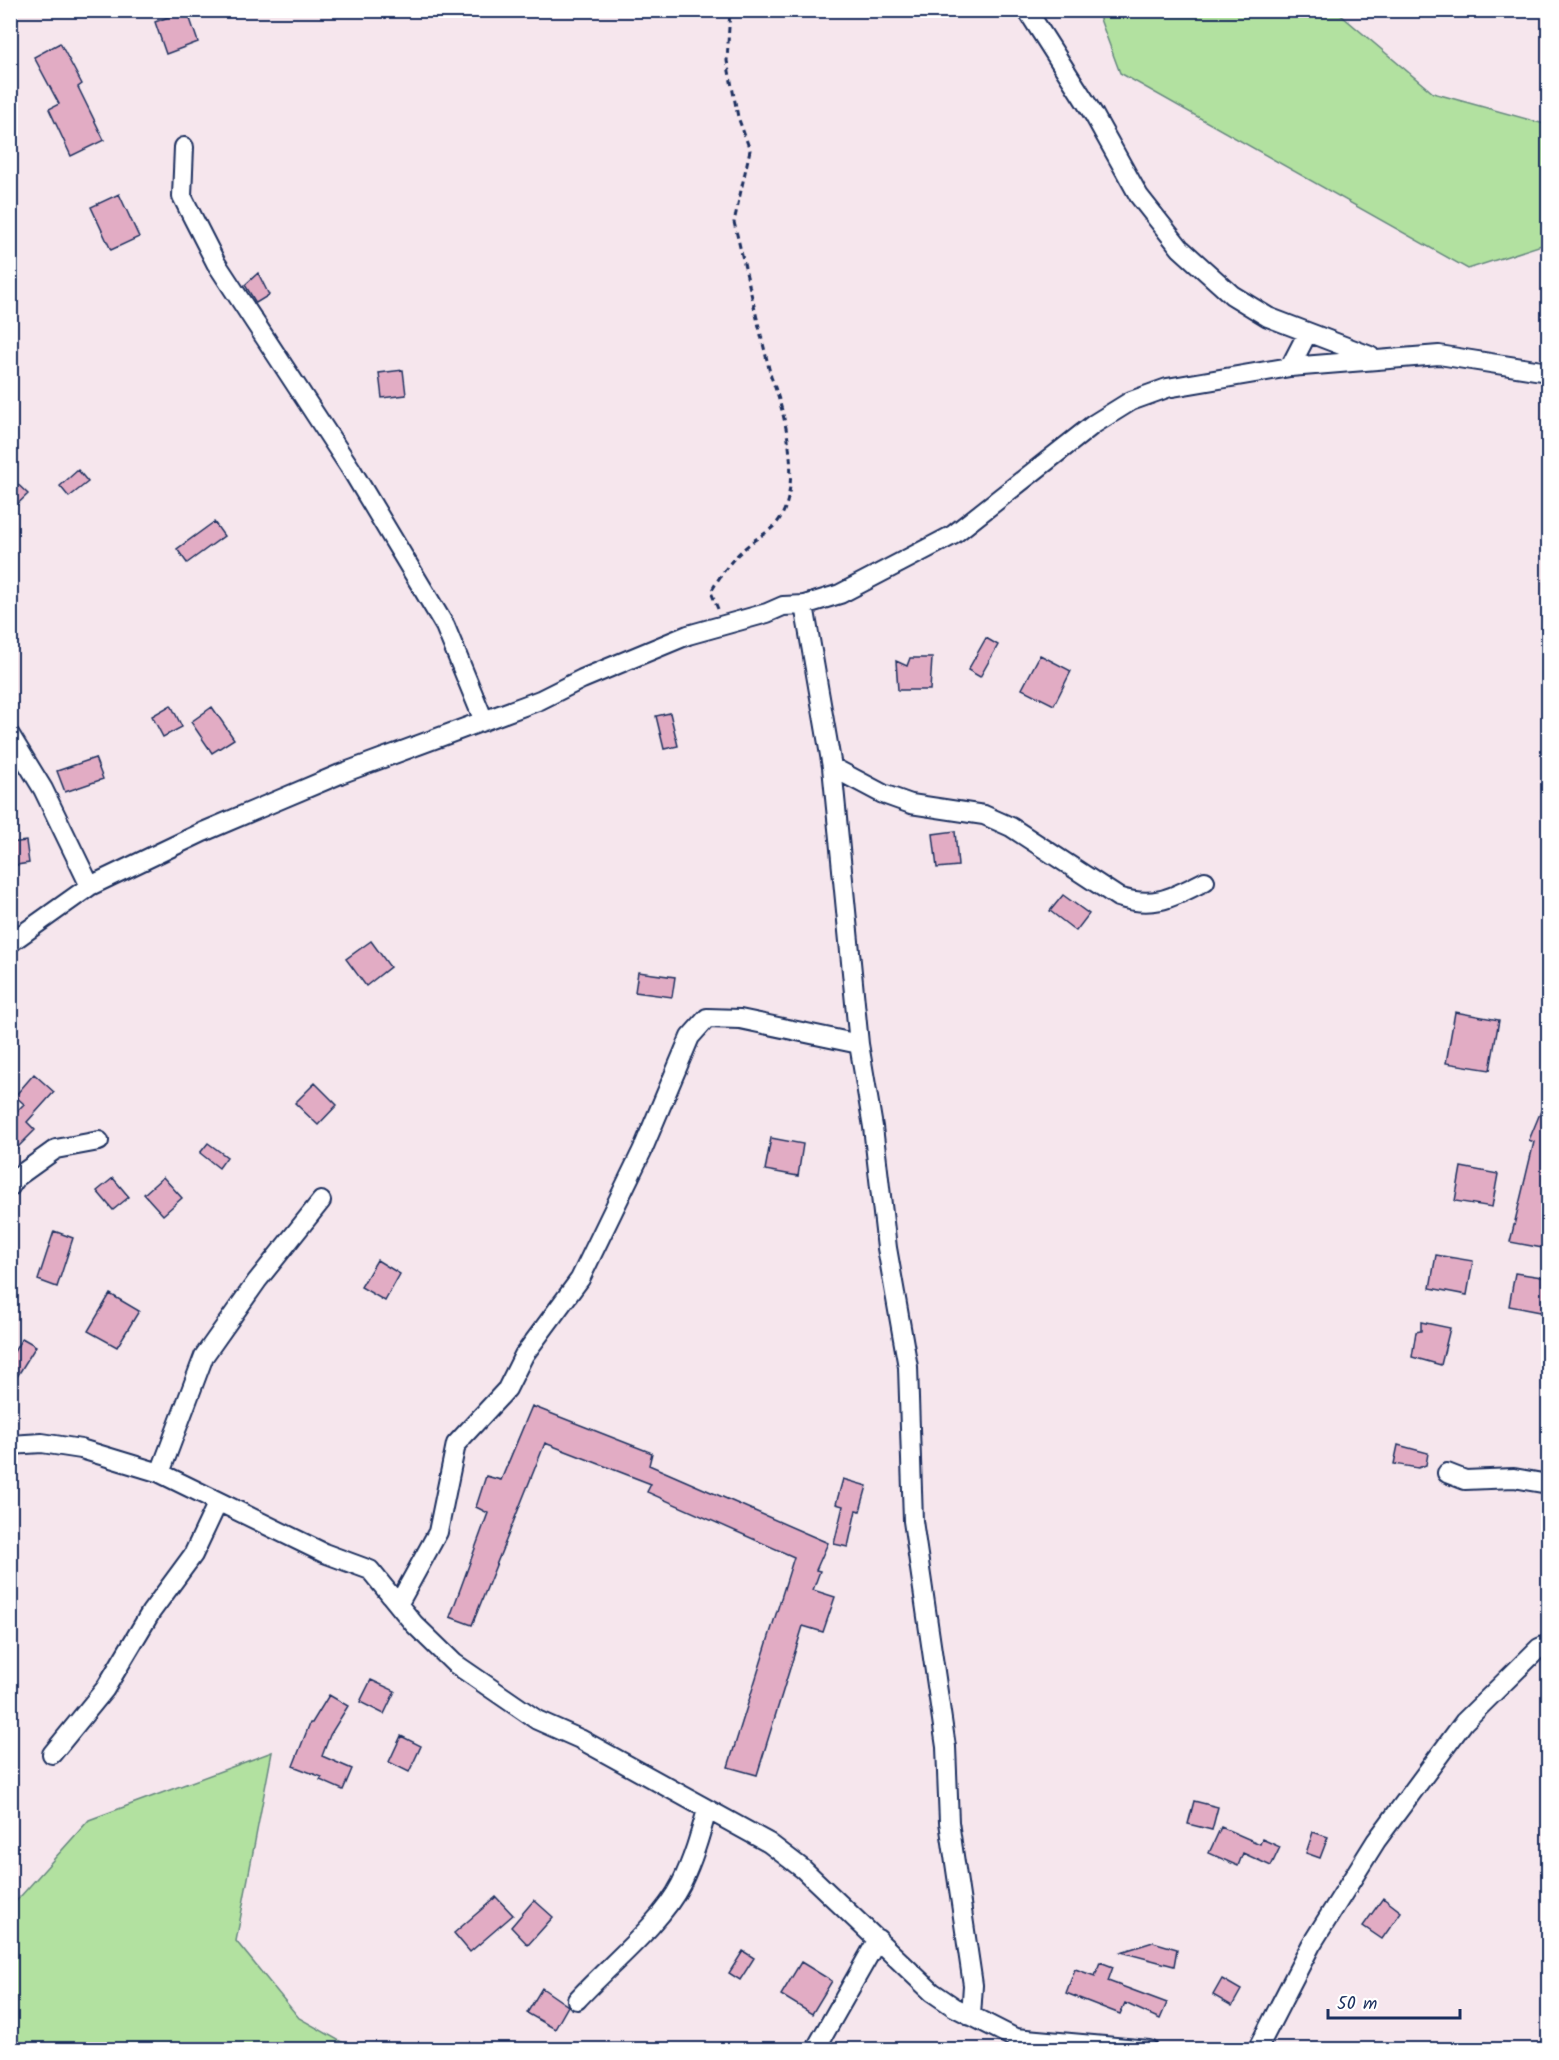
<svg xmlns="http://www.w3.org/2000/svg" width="1559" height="2060" font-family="Kalam,sans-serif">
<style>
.green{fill:#b2e1a0;stroke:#66887f;stroke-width:1.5}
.building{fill:#e2acc4;stroke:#1b2f5e;stroke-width:1.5}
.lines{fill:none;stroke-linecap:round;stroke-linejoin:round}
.minor-casing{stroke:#1b2f5e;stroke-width:22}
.path{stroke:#1b2f5e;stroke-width:3;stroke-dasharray:6 4.5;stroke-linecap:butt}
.minor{stroke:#fff;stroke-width:18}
</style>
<rect width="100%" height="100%" fill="#f6e6ed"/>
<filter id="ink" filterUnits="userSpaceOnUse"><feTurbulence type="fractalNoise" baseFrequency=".0167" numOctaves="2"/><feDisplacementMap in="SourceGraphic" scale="12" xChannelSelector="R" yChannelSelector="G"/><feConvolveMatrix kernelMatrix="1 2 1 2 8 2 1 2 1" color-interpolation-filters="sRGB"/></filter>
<g filter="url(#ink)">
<path class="green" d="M 1097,11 L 1336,11 L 1433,93 L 1548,125 L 1548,243 L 1468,269 L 1120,73 Z
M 272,1752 L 236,1941 L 299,2018 L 354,2049 L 11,2049 L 11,1907 L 89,1820 Z"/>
<path class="building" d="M 187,10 L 198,42 L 166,54 L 155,22 Z
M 60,43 L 82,84 L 78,87 L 104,140 L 71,156 L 49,109 L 59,104 L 34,57 Z
M 119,194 L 139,237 L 111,250 L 91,207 Z
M 258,273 L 269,295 L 256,303 L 245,285 Z
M 403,370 L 406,395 L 382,398 L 379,373 Z
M 78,470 L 88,482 L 69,497 L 60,486 Z
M 10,477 L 28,494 L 10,511 Z
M 214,522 L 224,536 L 187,563 L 177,549 Z
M 986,638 L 998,645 L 980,677 L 968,670 Z
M 1040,655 L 1071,671 L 1054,705 L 1022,689 Z
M 910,658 L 932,658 L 930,690 L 898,690 L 896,661 L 907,666 Z
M 171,705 L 182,727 L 163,737 L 152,716 Z
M 212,707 L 234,739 L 212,753 L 191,722 Z
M 670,713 L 678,746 L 664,749 L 656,716 Z
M 95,758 L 103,779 L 65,792 L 57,771 Z
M 955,831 L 958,866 L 937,868 L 933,834 Z
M 26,841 L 29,863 L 10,866 L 10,843 Z
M 1063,895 L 1089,914 L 1076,931 L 1050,911 Z
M 371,941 L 390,967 L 366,986 L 346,959 Z
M 638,972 L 675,977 L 672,997 L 635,992 Z
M 1455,1012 L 1499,1020 L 1490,1070 L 1446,1063 Z
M 34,1074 L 54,1092 L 27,1122 L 35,1130 L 10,1155 L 10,1118 L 24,1104 L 15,1096 Z
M 315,1083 L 337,1105 L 318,1125 L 295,1103 Z
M 1548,1094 L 1548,1249 L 1510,1242 L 1534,1142 L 1529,1140 Z
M 771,1138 L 803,1144 L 798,1176 L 765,1170 Z
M 208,1143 L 227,1157 L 219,1168 L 200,1153 Z
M 1461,1167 L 1498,1174 L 1492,1207 L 1455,1201 Z
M 163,1177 L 182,1198 L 163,1215 L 144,1194 Z
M 113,1178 L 129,1197 L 113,1210 L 97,1191 Z
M 54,1231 L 73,1238 L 57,1287 L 38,1280 Z
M 1436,1255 L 1473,1261 L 1467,1295 L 1430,1288 Z
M 377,1260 L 400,1274 L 385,1301 L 361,1287 Z
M 1515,1273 L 1548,1278 L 1546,1313 L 1509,1306 Z
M 110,1294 L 139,1311 L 117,1347 L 88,1331 Z
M 1421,1322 L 1450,1328 L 1441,1365 L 1412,1357 L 1416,1332 L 1421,1331 Z
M 22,1338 L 36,1346 L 10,1388 L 10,1359 Z
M 532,1406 L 652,1453 L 649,1465 L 828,1543 L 816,1570 L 820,1571 L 813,1590 L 835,1597 L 823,1632 L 803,1626 L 757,1775 L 728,1767 L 794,1557 L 647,1492 L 651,1484 L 545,1443 L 472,1625 L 450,1617 L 488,1513 L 476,1507 L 486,1476 L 501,1480 Z
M 1398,1445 L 1428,1453 L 1426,1465 L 1418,1468 L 1394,1464 Z
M 843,1479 L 867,1486 L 860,1511 L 856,1510 L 848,1547 L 834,1544 L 843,1506 L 836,1504 Z
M 371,1680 L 395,1691 L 384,1714 L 360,1702 Z
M 329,1695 L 348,1706 L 330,1735 L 322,1756 L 352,1769 L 343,1790 L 320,1780 L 322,1777 L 293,1766 L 310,1723 L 312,1723 Z
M 401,1736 L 421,1746 L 409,1772 L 389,1762 Z
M 1194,1801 L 1218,1807 L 1212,1830 L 1188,1824 Z
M 1221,1827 L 1260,1844 L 1262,1839 L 1280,1847 L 1271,1866 L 1243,1853 L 1238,1866 L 1209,1853 Z
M 1313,1832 L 1328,1837 L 1320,1858 L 1306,1853 Z
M 496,1897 L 513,1915 L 470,1952 L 454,1933 Z
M 1383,1898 L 1401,1912 L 1382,1939 L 1363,1926 Z
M 534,1900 L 553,1917 L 528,1945 L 511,1927 Z
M 1153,1942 L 1177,1949 L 1174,1966 L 1121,1952 Z
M 743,1951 L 754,1958 L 740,1980 L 729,1973 Z
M 801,1962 L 832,1981 L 812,2014 L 781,1995 Z
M 1100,1962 L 1113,1967 L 1108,1981 L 1167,2003 L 1160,2019 L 1125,2003 L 1120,2014 L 1066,1993 L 1075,1969 L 1095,1976 Z
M 1222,1979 L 1241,1990 L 1232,2006 L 1213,1995 Z
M 542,1988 L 568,2006 L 555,2029 L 527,2013 Z"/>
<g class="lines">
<defs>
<path id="minor" d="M 1027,10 L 1094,115 L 1139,196 L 1180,248 L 1232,295 L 1268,317 L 1370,356
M 184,147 L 182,196 L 191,214 L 216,263 L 351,469 L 445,626 L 484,721
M 1290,367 L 1307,334
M 804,605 L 832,767 L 859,1044 L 873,1127 L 887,1248 L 908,1367 L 913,1521 L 946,1747 L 949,1822 L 973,1985 L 971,2016
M 10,735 L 43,789 L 90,886
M 832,767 L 883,794 L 911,804 L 984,815 L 1011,827 L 1118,897 C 1155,909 1173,897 1205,881
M 10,943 L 90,886 L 203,832 L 340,774 L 540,700 L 582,679 L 688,635 L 767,613 L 783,606 L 804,605 L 840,594 L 953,535 L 1094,424 L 1131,401 L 1167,388 L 1290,367 L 1439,355 L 1548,372
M 10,1187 L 17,1177 L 56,1149 L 99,1141
M 10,1445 L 42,1443 L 81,1449 L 160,1473 L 324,1553 L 370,1570 L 414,1624 L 454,1663 L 537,1720 L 580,1739 L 769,1843 L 803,1869 L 932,1992 L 954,2007 L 1015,2038 L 1149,2050
M 160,1473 L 204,1356 L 257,1281 L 321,1201
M 1447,1473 L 1465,1480 L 1514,1478 L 1548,1484
M 399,1603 L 438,1532 L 456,1444 L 507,1389 L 524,1355 L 580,1279 L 642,1151 L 690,1037 L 707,1018 L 740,1019 L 859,1044
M 52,1754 L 105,1689 L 151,1612 L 193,1555 L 218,1502
M 577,2000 C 608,1966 661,1924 681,1884 C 693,1860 700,1835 707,1810
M 815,2050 L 878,1939
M 1257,2050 L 1311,1945 L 1376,1841 L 1464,1722 L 1539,1648 L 1548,1644
M 1547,2050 L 1548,2049"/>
</defs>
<use href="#minor" class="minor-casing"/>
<path class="path" d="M 718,609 L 711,592 C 722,572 733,557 751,543 C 758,537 767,533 774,526 C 805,495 786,413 771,377 L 734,222 L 750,150 L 738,117 L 727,61 L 730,10"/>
<use href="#minor" class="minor"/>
</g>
</g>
<rect width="1559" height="2060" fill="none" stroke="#fff" stroke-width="36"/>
<rect x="18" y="18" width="1523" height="2024" fill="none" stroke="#1b2f5e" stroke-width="2" filter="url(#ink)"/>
<path d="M1328 2009v9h132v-9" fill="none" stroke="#1b2f5e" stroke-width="3"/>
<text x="1337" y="2009" font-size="18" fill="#1b2f5e" stroke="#ffffff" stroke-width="4.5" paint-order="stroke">50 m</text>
</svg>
